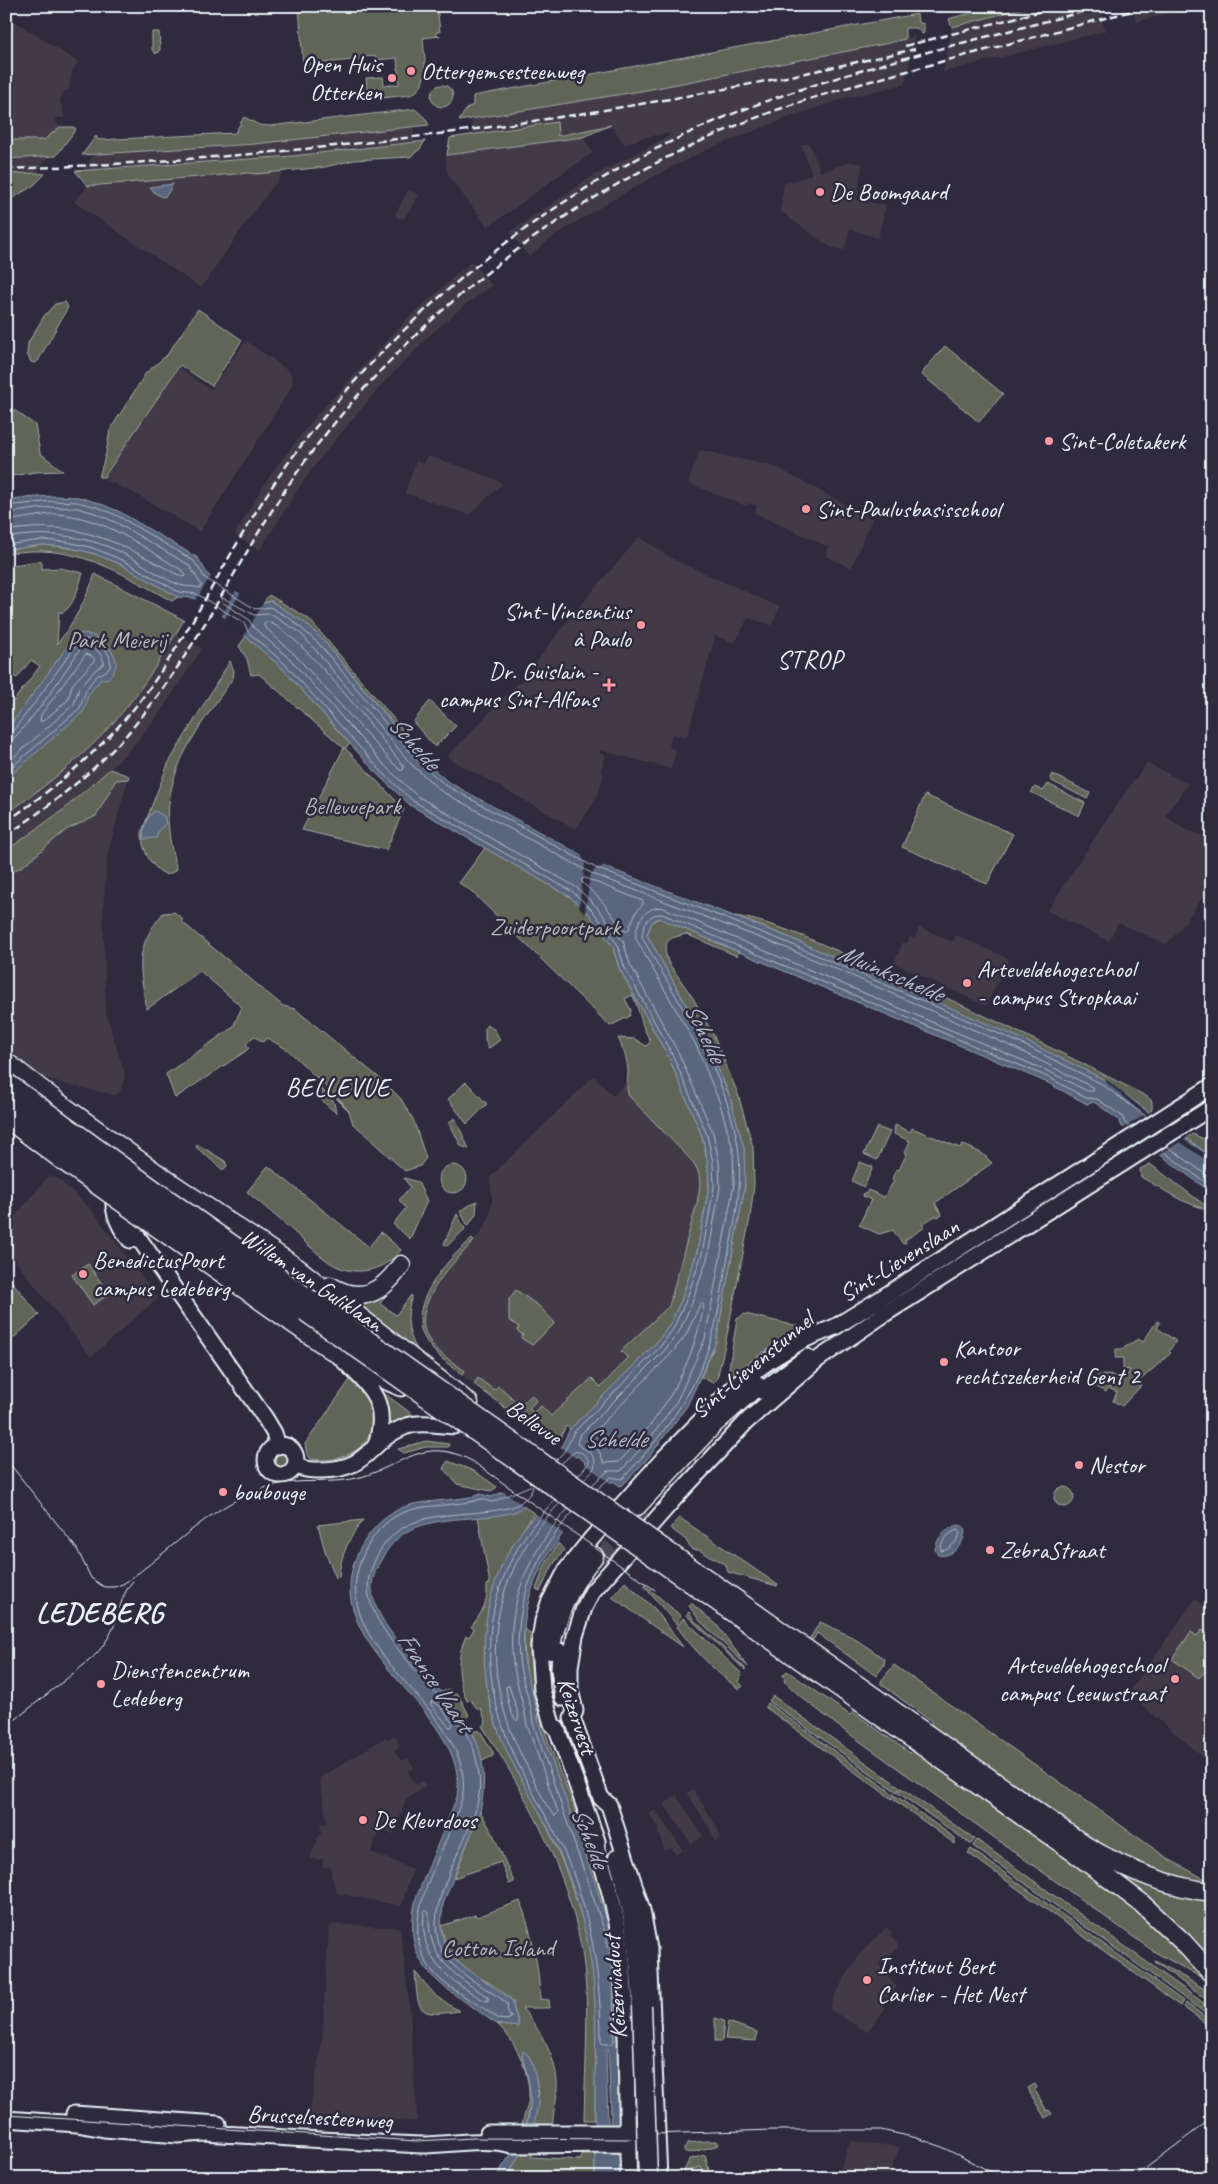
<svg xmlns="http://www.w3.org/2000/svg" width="1218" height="2184" font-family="Caveat,sans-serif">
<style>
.built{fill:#433a47}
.green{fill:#616558;stroke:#a4aba8}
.water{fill:#5a667e;stroke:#939eaf;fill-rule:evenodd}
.pier{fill:#2f2a3d}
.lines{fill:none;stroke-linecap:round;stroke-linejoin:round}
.shore{stroke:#afb9c7;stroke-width:1}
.highway-tunnel{stroke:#4b4859;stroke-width:18;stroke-dasharray:18 9;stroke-linecap:butt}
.major-casing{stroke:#e8f1f8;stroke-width:19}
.highway-casing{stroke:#e8f1f8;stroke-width:21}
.major{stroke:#2f2a3d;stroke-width:15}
.highway{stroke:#2f2a3d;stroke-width:18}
.tram{stroke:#e8f1f8;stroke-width:1}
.rail{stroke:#e8f1f8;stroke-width:2.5;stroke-dasharray:8 4;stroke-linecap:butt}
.highway-bridge-casing{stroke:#e8f1f8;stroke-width:21;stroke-linecap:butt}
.highway-bridge{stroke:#2f2a3d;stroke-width:18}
.poi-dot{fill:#ff9aa2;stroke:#2f2a3d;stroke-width:2}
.labels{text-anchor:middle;stroke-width:5;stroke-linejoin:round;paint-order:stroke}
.poi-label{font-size:24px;fill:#e8f1f8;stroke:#2f2a3d;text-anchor:start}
.park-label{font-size:24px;fill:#b2b9b8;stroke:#2f2a3d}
.street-label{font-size:24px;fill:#e8f1f8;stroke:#2f2a3d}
.neighbourhood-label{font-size:25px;letter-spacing:1px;fill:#e8f1f8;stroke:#2f2a3d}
.water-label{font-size:25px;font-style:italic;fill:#afb9c7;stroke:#2f2a3d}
.district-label{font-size:29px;font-weight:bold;letter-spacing:1px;fill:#e8f1f8;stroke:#2f2a3d}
</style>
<rect width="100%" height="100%" fill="#2f2a3d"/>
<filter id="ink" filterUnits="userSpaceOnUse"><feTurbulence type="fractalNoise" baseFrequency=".02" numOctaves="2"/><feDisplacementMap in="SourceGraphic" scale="10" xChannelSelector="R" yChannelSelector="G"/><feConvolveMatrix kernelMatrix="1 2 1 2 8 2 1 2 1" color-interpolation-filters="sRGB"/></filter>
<g filter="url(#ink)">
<path class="built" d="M 1032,6 L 1099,6 L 1105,31 L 943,72 L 952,27 Z
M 1133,6 L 1196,6 L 1136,22 Z
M 6,16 L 78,62 L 72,71 L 69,90 L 64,92 L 60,100 L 65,118 L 54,118 L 60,127 L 44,140 L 6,140 Z
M 915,36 L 905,84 L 842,99 L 787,118 L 706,150 L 655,176 L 607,203 L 550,239 L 529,257 L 510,232 L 591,177 L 669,136 L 669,133 L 646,137 L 624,144 L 611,125 L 558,136 L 556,122 L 473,135 L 471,120 L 641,91 L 803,61 Z
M 413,127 L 415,142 L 293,156 L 83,170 L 94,154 L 255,144 Z
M 583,137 L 593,153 L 567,170 L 488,227 L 450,178 L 447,171 L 445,155 Z
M 809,143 L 821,172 L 850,162 L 862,164 L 857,200 L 886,205 L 878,238 L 849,229 L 845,250 L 830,247 L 780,211 L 784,184 L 812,174 L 801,145 Z
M 48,157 L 37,173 L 6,174 L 6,159 Z
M 285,171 L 254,211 L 201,288 L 74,202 L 88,186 Z
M 408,190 L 419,195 L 403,220 L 395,215 Z
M 472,261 L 492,286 L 466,304 L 430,335 L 377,390 L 322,456 L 298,489 L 260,550 L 234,535 L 272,472 L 315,417 L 407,319 Z
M 246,341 L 285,368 L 293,376 L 292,386 L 201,530 L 199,531 L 138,495 L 104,479 L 179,368 L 211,390 Z
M 700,450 L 776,467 L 872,519 L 851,568 L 825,556 L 829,547 L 754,513 L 757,506 L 748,503 L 746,506 L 688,483 Z
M 427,456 L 466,468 L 503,483 L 469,515 L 405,493 L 416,461 L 424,464 Z
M 639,537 L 675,560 L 780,607 L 772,625 L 748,618 L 735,643 L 715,636 L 687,737 L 672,734 L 669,747 L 676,749 L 671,769 L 600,750 L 599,753 L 606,755 L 601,770 L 604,776 L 596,799 L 576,829 L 450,759 L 448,756 L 511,690 L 521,682 L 568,620 Z
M 176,634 L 202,649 L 159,714 L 132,747 L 100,779 L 63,810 L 6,851 L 6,814 L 70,766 L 101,736 L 137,694 Z
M 1147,763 L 1188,784 L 1165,816 L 1184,829 L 1204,836 L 1212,841 L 1212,884 L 1179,931 L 1166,944 L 1118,923 L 1109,941 L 1047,911 L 1117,804 Z
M 128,779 L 107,856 L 103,912 L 106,1013 L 125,1075 L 120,1092 L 115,1095 L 68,1085 L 36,1075 L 6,1053 L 6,875 L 23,866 L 66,830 L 96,816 L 116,780 Z
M 919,927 L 953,942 L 956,935 L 1009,959 L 986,1006 L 894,963 L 903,942 L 907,944 L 910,936 L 915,938 Z
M 594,1076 L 613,1096 L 627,1081 L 626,1090 L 697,1167 L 700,1174 L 701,1185 L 691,1231 L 668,1306 L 621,1351 L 628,1358 L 601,1387 L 592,1378 L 551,1416 L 533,1413 L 529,1408 L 536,1401 L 520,1405 L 499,1386 L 495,1390 L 478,1378 L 474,1384 L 462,1375 L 465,1371 L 432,1344 L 423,1328 L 423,1316 L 429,1299 L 460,1254 L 481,1233 L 489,1218 L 492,1199 L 490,1177 Z
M 49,1175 L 57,1178 L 90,1208 L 158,1298 L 91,1357 L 6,1249 L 6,1228 Z
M 1195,1599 L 1212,1611 L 1212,1730 L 1206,1739 L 1212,1743 L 1212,1764 L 1128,1694 Z
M 394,1735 L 400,1746 L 394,1750 L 401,1761 L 408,1758 L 414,1768 L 408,1772 L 416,1785 L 423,1781 L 426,1786 L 406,1799 L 394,1834 L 380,1829 L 371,1852 L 413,1869 L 401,1906 L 337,1893 L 331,1875 L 331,1867 L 323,1867 L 323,1859 L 310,1859 L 319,1835 L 322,1835 L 320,1824 L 327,1824 L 320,1778 L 386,1737 L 388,1739 Z
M 693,1789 L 716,1825 L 721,1838 L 715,1841 L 709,1827 L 687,1793 Z
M 676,1795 L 703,1836 L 691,1844 L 664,1804 Z
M 655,1810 L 683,1850 L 676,1855 L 672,1848 L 664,1851 L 660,1835 L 657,1835 L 657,1832 L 660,1829 L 649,1814 Z
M 334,1924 L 400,1928 L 410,2011 L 417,2121 L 309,2116 L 322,2040 L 328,1941 L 330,1926 Z
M 887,1927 L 892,1933 L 890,1935 L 897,1943 L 898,1948 L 878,1964 L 897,1988 L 880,2002 L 885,2009 L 867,2032 L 829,2009 L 837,1991 L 859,1955 Z
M 850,2141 L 900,2147 L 887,2178 L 844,2178 L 846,2171 L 841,2169 Z
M 701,2166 L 704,2178 L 681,2178 L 683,2172 Z
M 1212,2166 L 1212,2178 L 1183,2178 L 1190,2171 L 1195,2176 Z"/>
<path class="green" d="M 299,6 L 437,6 L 440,32 L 436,32 L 436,35 L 440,36 L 423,38 C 424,54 431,88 410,95 L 372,99 L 368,98 L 366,78 L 383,77 L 384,85 L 399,84 L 397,58 L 376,60 L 376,56 L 363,57 L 363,59 L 303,65 Z
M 1001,6 L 1032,6 L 952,27 L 949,19 L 955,17 Z
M 917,14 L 918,22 L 924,24 L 924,33 L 922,34 L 917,28 L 905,28 L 905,39 L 889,43 L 641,91 L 459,121 L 467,108 L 473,105 L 473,96 Z
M 152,32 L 159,32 L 160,50 L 156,54 L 152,50 Z
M431 96a11 11 0 1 1 22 0a11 11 0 1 1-22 0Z
M 415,109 L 425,118 L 429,125 L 255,144 L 82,155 L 96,136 L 98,140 L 235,133 L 244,117 L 259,125 L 270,126 Z
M 557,122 L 558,136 L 611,125 L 583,137 L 447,155 L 450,138 Z
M 60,127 L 73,127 L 76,129 L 56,156 L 6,159 L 6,140 L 44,140 Z
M 425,141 L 420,149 L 410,157 L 354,160 L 325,167 L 256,174 L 248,173 L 88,186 L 75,171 L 293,156 Z
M 37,173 L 45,174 L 33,186 L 6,202 L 6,174 Z
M 65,302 L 68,307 L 38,361 L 35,363 L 31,362 L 27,354 L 28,343 L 44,316 L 55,304 Z
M 198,309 L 242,340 L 212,386 L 180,365 L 104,477 L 99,477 L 106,453 L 110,430 L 146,373 L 167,355 Z
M 945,346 L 1003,394 L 979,422 L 921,374 Z
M 6,404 L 35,425 L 40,453 L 63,471 L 35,472 L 6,477 Z
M 42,545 C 58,546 75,548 92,553 C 122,562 150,581 178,597 L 172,601 C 117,571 72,541 6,554 L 6,550 Z
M 38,561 L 42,562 L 42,569 L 60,568 L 83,573 C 79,585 74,607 62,613 L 59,611 L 57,644 C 74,622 86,600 95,574 L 184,620 C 160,661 135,701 101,736 C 73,765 40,790 6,814 L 6,711 L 40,666 L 31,660 L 17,678 L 6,672 L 6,566 Z
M 269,595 L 309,619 L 416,745 L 433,770 L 323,640 L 305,623 L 271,601 L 263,603 Z
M 246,636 L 282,668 L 350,744 L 345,748 L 404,809 L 386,850 L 302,830 L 344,748 L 259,674 L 251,675 L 247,659 L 239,646 Z
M 230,661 L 234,671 L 233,678 C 188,744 152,783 176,867 L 175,871 L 167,875 C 150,868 141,848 142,831 L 168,764 Z
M 430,701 L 456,726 L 435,747 L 413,722 Z
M 110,769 L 129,776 L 128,779 L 116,780 L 96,816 L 66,830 L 23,866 L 6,875 L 6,851 L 63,810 Z
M 1052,774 L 1090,793 L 1087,799 L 1052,781 L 1050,778 Z
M 1048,784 L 1085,803 L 1079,816 L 1031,792 L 1035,787 L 1043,791 Z
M 925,795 L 1013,834 L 987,884 L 902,847 Z
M 485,848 L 570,897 L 588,913 L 613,947 L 619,968 L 669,1058 L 687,1098 L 702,1137 L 708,1164 L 709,1187 L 697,1252 L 681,1301 L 669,1326 L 656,1343 L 570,1429 L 566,1426 L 557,1444 L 547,1437 L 545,1438 L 474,1384 L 478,1378 L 494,1390 L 499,1386 L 520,1405 L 532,1395 L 536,1401 L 529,1408 L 533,1413 L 541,1406 L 551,1416 L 592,1378 L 601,1387 L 628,1358 L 621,1351 L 669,1306 L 697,1203 C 700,1187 703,1175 692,1161 L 629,1096 C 625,1087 628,1081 628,1072 C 628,1061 623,1048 618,1038 L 635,1039 L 646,1046 L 651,1041 C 640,1027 641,1010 632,995 L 625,999 L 631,1010 L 630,1016 L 610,1026 L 470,890 L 459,883 Z
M 174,912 L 182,918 L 182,922 L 283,1006 L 295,1009 L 382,1080 L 401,1099 L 413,1119 L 426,1158 L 420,1166 L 405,1171 L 373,1142 L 367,1135 L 353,1124 L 349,1111 L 335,1097 L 344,1104 L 288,1050 L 267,1038 L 263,1042 L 254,1036 L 246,1044 L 249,1048 L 246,1051 L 175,1098 L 166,1074 L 233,1027 L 242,1007 L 200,971 L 147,1009 C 139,966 134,949 163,913 Z
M 735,916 C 780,923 822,945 864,962 C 960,1002 1053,1048 1146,1096 L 1152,1101 L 1152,1110 L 1149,1112 L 1103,1079 L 788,937 Z
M 659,918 L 739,952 L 737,956 L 686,934 L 672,938 L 667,942 L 665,951 L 668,962 L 693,998 L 714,1036 L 738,1094 L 753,1147 L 754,1185 L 750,1218 L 725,1345 L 717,1378 L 713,1383 L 701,1377 L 716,1342 L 745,1185 L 730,1097 L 706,1040 L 647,935 L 652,922 Z
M 487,1025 L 495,1030 L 500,1040 L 488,1049 L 485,1039 L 485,1027 Z
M 466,1082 L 487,1104 L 467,1124 L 448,1099 Z
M 319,1086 L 334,1102 L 336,1113 L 321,1100 L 323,1093 Z
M 455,1118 L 469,1149 L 461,1146 L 449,1122 Z
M 895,1125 L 910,1132 L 912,1128 L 960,1148 L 962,1144 L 983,1154 L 992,1163 L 935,1203 L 942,1215 L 939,1217 L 935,1216 L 922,1224 L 925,1227 L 905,1240 L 906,1242 L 903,1244 L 893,1230 L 879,1234 L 859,1225 L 871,1200 L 863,1196 L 864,1193 L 866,1194 L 868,1190 L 884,1197 L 894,1181 L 892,1179 L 896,1169 L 899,1170 L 907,1153 L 905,1152 L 910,1141 L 894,1134 Z
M 877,1127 L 890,1132 L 877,1160 L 864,1154 Z
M 1193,1134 L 1208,1141 L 1212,1138 L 1212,1157 L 1186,1138 Z
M 197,1144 L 225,1161 L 227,1166 L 223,1170 L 196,1147 Z
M 860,1162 L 873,1167 L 864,1187 L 852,1181 Z
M 1150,1164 L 1210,1209 L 1212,1212 L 1181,1200 L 1141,1177 L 1140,1169 Z
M439 1179a14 14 0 1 1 28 0a14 14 0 1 1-28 0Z
M 268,1166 L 369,1247 L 381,1232 L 401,1250 C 384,1272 352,1278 329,1262 C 316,1253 305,1242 294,1232 C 278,1218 263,1205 247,1192 Z
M 404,1178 L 418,1182 L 427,1201 L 410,1239 L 393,1224 L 406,1208 L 399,1200 L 410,1187 Z
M 477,1201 L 476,1214 L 468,1226 L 460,1211 Z
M 457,1214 L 465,1229 L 447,1246 L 444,1244 Z
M 472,1239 L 474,1241 C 454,1262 409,1306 428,1338 C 436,1352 452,1361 465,1371 L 462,1375 C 449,1364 432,1353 424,1337 C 407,1304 448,1258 472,1239 Z
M 88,1264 L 109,1294 L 93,1305 L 72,1275 Z
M 6,1274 L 39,1315 L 6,1345 Z
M 393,1284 L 380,1304 L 396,1315 L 411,1295 L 412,1296 C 405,1317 407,1335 420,1354 L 348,1297 Z
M 516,1290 L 540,1307 L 555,1323 L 532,1345 L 521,1338 L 523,1335 L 517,1331 L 519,1327 L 509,1320 L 509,1299 Z
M 745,1314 L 797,1326 L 798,1332 L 763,1352 L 731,1376 L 728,1374 L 737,1319 Z
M 1157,1321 L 1160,1323 L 1157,1328 L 1176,1341 L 1169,1351 L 1171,1353 L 1138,1382 L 1141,1386 L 1122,1406 L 1113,1401 L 1117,1392 L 1108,1388 L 1106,1392 L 1098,1388 L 1098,1375 L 1127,1376 L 1130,1370 L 1123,1369 L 1123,1358 L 1115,1358 L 1116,1349 L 1122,1349 L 1138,1339 L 1143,1342 Z
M 350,1380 C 396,1417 366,1467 311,1459 L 307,1454 L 305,1444 Z
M 381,1394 L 385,1394 L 416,1417 L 387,1428 Z
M 426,1441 L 449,1444 L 448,1447 L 426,1447 L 404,1453 L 398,1449 Z
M271 1460a10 10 0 1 1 20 0a10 10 0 1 1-20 0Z
M 448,1461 L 474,1471 L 497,1487 L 491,1491 L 457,1484 L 443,1468 Z
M1054 1497a10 10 0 1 1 20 0a10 10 0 1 1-20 0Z
M 524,1507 L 534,1513 C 503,1558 487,1595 485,1649 C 485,1675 487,1700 496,1724 C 509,1761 531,1793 548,1829 C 563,1860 574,1892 584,1925 C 602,1987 595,2056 595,2120 L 584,2120 C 585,2066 591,1999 581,1946 C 567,1869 524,1791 482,1726 L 486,1723 L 481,1708 L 478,1710 L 470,1699 L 467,1701 C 457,1679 456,1658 466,1636 L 469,1637 L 474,1629 L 471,1627 C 482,1613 488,1603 487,1585 L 490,1584 L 478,1517 L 514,1512 Z
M 680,1518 L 778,1585 L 777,1586 L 728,1572 L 726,1565 L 699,1550 L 692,1550 L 685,1539 L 670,1528 Z
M 363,1520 C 350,1536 340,1556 339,1577 L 336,1578 L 325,1551 L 318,1525 Z
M 558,1543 L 564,1550 L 553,1565 L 540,1591 L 536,1589 L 545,1565 Z
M 625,1582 L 655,1609 L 683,1647 L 612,1597 Z
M 645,1585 L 681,1616 L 676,1624 L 644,1586 Z
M 691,1603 L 716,1624 L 748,1667 L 700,1621 L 689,1606 Z
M 689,1612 L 694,1620 L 745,1668 L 745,1670 L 686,1615 Z
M 683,1618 L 742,1674 L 738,1681 L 743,1686 L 739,1689 C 714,1671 695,1651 677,1627 Z
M 820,1622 L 852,1637 L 885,1659 L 884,1665 L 876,1676 L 817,1633 L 813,1640 L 810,1638 Z
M 524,1629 L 530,1633 C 525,1711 570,1788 595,1861 C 605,1890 610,1920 616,1950 L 538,1721 C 540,1713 536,1706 533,1699 C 525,1676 524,1653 524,1629 Z
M 1202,1630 L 1212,1637 L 1212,1671 L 1208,1668 L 1199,1678 L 1172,1659 L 1191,1632 L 1197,1636 Z
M 894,1665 L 1170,1860 L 1205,1879 L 1204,1883 L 1167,1877 L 1113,1855 L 929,1727 L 932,1722 L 881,1684 L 881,1681 Z
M 787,1671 L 850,1715 L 853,1712 L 910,1753 L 914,1748 L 1113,1888 L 1212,1981 L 1211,1983 L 1153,1951 L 837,1725 L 800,1696 L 784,1681 L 785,1679 L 783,1675 Z
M 450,1689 L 453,1694 L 458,1694 L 469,1715 L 466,1720 L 474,1731 L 480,1731 L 493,1752 L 493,1756 L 482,1761 L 473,1733 L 442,1692 Z
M 773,1696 L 900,1787 L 897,1792 L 769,1701 Z
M 768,1703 L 895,1795 L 892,1799 L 765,1707 Z
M 901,1788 L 975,1839 L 971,1844 L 898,1793 Z
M 896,1796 L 955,1838 L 955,1844 L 894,1800 Z
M 480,1811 L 493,1834 L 514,1882 L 509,1884 L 501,1862 L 454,1878 Z
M 977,1840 L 1212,2009 L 1212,2018 L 973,1846 Z
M 971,1849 L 1183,2001 L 1180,2006 L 968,1853 Z
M 1084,1850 L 1212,1898 L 1212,1964 Z
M 520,1901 C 532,1933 539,1965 540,1999 L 549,2000 L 550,2008 L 522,2008 C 540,2030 559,2060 557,2090 C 557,2100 552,2115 553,2124 L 548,2127 L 531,2157 L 581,2160 L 581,2154 L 595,2154 L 595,2178 L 506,2178 L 519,2156 L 539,2093 L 529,2057 L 522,2054 L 532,2094 L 526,2126 L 522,2126 C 523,2116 529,2105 529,2095 C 529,2070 515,2040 497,2024 L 518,2026 C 519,2017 512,2011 513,2001 C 483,1971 451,1977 441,1926 L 475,1915 L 477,1917 Z
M 1155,1961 L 1212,1993 L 1212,2004 L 1155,1962 Z
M 415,1972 L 437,1997 L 459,2011 C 416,2018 418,2011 415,1972 Z
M 1186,2003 L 1212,2022 L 1212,2028 L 1183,2007 Z
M 715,2018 L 724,2021 L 722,2041 L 715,2041 Z
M 728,2022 L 757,2032 L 756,2041 L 725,2039 Z
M 1035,2084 L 1037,2088 L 1035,2090 L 1047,2111 L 1049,2110 L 1052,2114 L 1045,2118 L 1027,2088 Z
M 707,2141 L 717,2141 L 719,2145 L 689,2153 L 684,2151 L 684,2148 L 688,2143 Z
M 705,2155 L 711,2178 L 704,2178 L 701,2167 L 683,2172 L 690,2159 Z"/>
<path class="water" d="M 173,184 L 166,196 L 162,197 L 155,193 L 150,187 Z
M 53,496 L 78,497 L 99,503 L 120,512 L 198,558 L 208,575 L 258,605 L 271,601 L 305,623 L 323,640 L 419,756 L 447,781 L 598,864 L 788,937 L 1020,1038 L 1103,1079 L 1212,1157 L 1212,1193 L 1120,1125 L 1119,1120 L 1094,1102 L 1087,1104 L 1048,1083 L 659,918 L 652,922 L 647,935 L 706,1040 L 730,1097 L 744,1148 L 745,1185 L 716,1342 L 687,1406 L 649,1457 L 623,1485 L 620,1486 L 613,1481 C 559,1530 518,1580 524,1658 C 525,1672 540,1713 538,1721 L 594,1880 L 611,1933 L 618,1968 L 623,2178 L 595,2178 C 595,2146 595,2113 595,2081 C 596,2030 597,1977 584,1927 C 576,1893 563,1858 547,1826 C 534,1802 520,1779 508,1754 C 476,1687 474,1604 516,1540 C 535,1510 562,1489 585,1462 L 577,1456 L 524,1507 L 514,1512 C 480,1521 442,1515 410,1530 C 397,1536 388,1548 381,1560 C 377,1567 373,1576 372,1585 C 369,1629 452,1693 473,1734 C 485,1757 486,1786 480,1811 L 443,1904 L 441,1926 L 444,1944 L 455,1960 L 513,2001 C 512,2011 519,2017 518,2027 C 512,2026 501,2026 495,2023 C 487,2018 479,2011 470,2005 C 426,1977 403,1954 416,1898 L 457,1797 C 472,1709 313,1650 358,1553 C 367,1534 380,1519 399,1509 C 418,1499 458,1502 481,1494 L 491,1497 L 530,1481 L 560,1449 L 570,1429 L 656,1343 L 669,1326 L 681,1301 L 697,1252 L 709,1187 L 708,1164 L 702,1136 L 669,1058 L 619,968 L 613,947 L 588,913 L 570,897 L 410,805 L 379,776 L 282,668 L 244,635 L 241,627 L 194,598 L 178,597 L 120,564 L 92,553 L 67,547 L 42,545 L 6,550 L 6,502 L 24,498 ZM 608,2048 L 611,2116 L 610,2125 L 608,2125 L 606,2050 Z
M 82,633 C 103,635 131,662 106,679 L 102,678 L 88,695 L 84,711 L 6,779 L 6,731 L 75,636 Z
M 155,811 L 164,816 L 166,823 L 159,831 L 156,838 L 144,839 C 141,831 147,815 155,811 Z
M 959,1525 L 964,1527 C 968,1541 952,1559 938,1555 L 935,1551 C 936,1538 946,1527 959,1525 Z
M 523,2051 C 531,2055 532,2063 534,2071 C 547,2114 527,2142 506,2178 L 495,2178 C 526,2132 541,2113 522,2057 Z"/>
<path class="pier" d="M 212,574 L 237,589 L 221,617 L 195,601 Z
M 241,592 L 258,602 L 265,600 L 243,638 L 239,629 L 224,620 Z
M 452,781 L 599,861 L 732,912 L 722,911 L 605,866 L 596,868 L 590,876 L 585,914 L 579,907 L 585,864 L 581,854 L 457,786 Z
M 1103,1077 L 1148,1113 L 1151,1111 L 1188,1137 L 1184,1140 L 1212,1158 L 1212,1164 L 1180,1142 L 1157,1156 L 1121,1130 L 1144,1115 L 1105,1081 Z
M 559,1446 L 577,1459 L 527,1508 L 501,1490 L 528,1479 Z
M 578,1459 L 613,1485 L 592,1504 L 564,1534 L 533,1512 L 581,1462 Z"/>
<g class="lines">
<path class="shore" d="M 6,506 L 53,501 L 77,502 L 97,507 L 118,516 L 194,561 L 205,578 L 255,609 L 270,607 L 291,619 L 319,644 L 416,759 L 445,785 L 596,868 L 786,942 L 1018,1042 L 1100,1083 L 1147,1117
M 6,513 L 53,507 L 77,508 L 95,513 L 115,522 L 189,565 L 202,586 L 199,588 C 193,586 186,587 180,585 C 164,580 145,565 130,557 C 92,536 48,530 6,538
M 6,520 C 23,520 39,514 55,514 C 103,516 143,547 183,571 L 186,576 L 182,577 C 121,544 79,518 6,531
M 6,545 L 42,540 L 68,542 L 93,548 L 122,560 L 179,592 L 197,594 L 245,624 L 248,632 L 285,664 L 382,772 L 413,801 L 573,892 L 592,910 L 618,945 L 624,966 L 673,1056 L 707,1135 L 713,1163 L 714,1187 L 702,1254 L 685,1303 L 673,1329 L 660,1347 L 574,1432 L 564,1452 L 556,1460
M 265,622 C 290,619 385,743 404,767 L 403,770 L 400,770 L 392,762 L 295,655 L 264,626 Z
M 86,654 L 92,656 L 95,660 L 72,685 L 68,700 L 43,721 L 40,721 L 41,715 Z
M 6,733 L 12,732 L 36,701 L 79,641 C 94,633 114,652 110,667 C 106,673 102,672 97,676 C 85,688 85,693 80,708 L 6,772
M 6,740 L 13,739 L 17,735 L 42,705 L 83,645 C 94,644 103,654 104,664 L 95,670 L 79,688 L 74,704 L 6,764
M 585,878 L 643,901 L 643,904 L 636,912 L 628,931 L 624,931 L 602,901 L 582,882 L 582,879 Z
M 1167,1146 L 1212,1179
M 1161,1150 L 1212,1187
M 701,1303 L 704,1305 C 692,1369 663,1415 619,1462 L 604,1463 L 599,1451 L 588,1440 L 588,1438 L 670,1355 L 686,1335 Z
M 561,1464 L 574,1452 C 581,1450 588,1456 589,1463 L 578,1476
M 583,1480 L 594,1469 L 595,1461 L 591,1453 L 577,1444 L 579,1436 L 664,1351 L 679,1332 L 691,1305 L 708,1256 L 720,1187 L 719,1162 L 713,1133 L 679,1054 L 630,964 L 623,941 L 596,906 L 576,887 L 417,796 L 387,768 L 290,659 L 254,628 L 248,619 L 222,602 L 223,598 L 254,615 L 270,614 L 298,631 L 314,648 L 411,764 L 441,791 L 593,874 L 784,947 L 850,975 L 1015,1048 L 1094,1088 L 1093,1091 L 1087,1091 L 1052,1073 L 664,908 C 647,904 634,923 636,939 L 696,1045 L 719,1101 L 733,1149 L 734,1184 L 705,1339 L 677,1401 L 654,1433 L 621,1471 L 608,1471 L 592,1485
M 530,1486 L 533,1487 C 531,1496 520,1504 512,1507 C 457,1521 395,1501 371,1570 C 349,1629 460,1697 475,1754 C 478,1766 481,1782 479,1795 C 472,1843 412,1913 447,1958 C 462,1978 488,1988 507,2003 L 508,2012 L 511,2018 L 508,2020 L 498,2019 C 481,2004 458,1995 441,1980 C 403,1944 419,1904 436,1863 C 445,1842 455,1821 462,1799 C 480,1707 317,1651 364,1553 C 372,1536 385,1520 402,1513 C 424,1503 457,1507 481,1499 L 492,1502 Z
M 597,1489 L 611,1477 L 622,1479 C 660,1439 696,1393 711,1340 C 720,1311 723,1280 729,1251 C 737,1211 745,1171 735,1131 C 719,1061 676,999 642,937 C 643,925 648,913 662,914 L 1050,1078 L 1086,1098 L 1097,1099 L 1122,1116 L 1125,1123 L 1131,1128
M 555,1500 C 485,1571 472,1660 512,1750 C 529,1791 555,1827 571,1868 C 593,1925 601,1982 601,2042 L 603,2044 L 612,2044 L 614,2041 L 613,1969 L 606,1935 L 533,1723 C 532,1702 521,1681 519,1659 C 514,1604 536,1552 573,1512
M 560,1503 C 485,1579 477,1674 527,1766 C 534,1779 545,1807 555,1816 L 558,1812 L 527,1725 C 524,1704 516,1683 513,1662 C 505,1605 530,1550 568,1509
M 957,1530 L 960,1533 C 957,1542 950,1550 941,1551 C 939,1542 949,1533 957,1530 Z
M 509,1686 L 519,1716 L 517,1721 C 510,1716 507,1697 506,1687 Z
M 432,1701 L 440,1706 L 453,1724 L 452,1727 L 449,1727 L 431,1705 Z
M 427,1911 L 429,1913 C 427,1959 453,1974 488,1997 L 488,2001 C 481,2000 474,1994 467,1990 C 437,1971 420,1950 424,1912 Z"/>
<path class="highway-tunnel" d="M 600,1560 L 645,1511"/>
<defs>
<path id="major" d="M 114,1188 C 112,1209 116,1223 130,1240
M 129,1197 L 127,1217 L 133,1230 L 265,1418 L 274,1433 L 278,1446
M 336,1353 C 366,1384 391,1398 376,1445
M 353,1363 L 373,1376 L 401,1388
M 761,1391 L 807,1357
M266 1460a15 15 0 1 1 30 0a15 15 0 1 1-30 0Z
M 295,1465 C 304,1470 311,1470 321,1470 C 370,1470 367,1442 404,1427 C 419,1421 438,1425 454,1426
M 560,1651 L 559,1669 L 563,1698
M 74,2114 L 218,2124
M 6,2119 L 77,2124 L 104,2129 L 178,2135 L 204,2133 C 276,2137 349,2142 421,2145 C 451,2145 483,2137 512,2145 L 632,2144
M 488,2133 L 632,2133
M 629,2178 C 625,2102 629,2025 621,1949 C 617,1915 608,1882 597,1850 L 597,1841 L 557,1729 L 552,1724 L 542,1690 L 539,1646 L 543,1621 L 549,1603 L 567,1569 L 592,1538 L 664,1458 L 736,1385 L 772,1359 L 803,1340 L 835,1327 L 877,1301 L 1212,1086
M 659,2178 L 649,1949 L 642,1910 L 609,1805 L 601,1798 L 572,1718 L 575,1711 L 570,1689 L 570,1667 L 575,1636 L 584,1608 L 592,1592 L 674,1499 L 747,1421 L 817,1360 L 883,1315 L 1212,1107"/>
<path id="highway" d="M 6,1062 L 58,1102 L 161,1176 L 299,1269 L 469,1403
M 330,1286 C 361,1305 383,1292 401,1265
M 291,1322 L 336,1353
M 637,1506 L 713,1425 L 757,1386
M 550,1650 C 557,1614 570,1583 594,1556
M 1086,1846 C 1125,1869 1166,1887 1212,1892
M 1079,1856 L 1140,1902 L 1183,1942 L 1212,1974
M 618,1858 C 634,1907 640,1955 642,2006"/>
</defs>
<use href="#major" class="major-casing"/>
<use href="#highway" class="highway-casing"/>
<use href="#major" class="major"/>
<use href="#highway" class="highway"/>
<path class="tram" d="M 6,1459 L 77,1549 L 91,1578 L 104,1587 L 114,1587 L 123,1584 C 173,1550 214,1500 275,1485 C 303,1478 333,1485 361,1477 C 404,1465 424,1435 472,1461 L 655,1590
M 6,1727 L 90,1660 C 102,1649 111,1636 116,1620 C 121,1606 122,1593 133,1581
M 6,2115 L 416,2141 L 474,2138 L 632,2139
M 652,2134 L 774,2130 L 881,2130 L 917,2138 L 940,2146 L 1003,2178
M 1133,2178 L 1212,2118"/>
<path class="rail" d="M 905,46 L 1061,6
M 6,169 C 311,158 617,118 915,49
M 6,822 C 57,786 105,747 143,697 C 199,621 237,532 294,455 C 412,298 576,171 761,103 C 872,63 989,37 1104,6
M 6,836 C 53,803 98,770 134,726 C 204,642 246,540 311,453 C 428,298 592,178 774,111 C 829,91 887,77 944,61 C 1013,43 1082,24 1151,6"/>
<defs>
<path id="highway-bridge" d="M 6,1082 L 155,1190 L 1086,1846
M 6,1099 L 146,1200 L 1079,1856
M 6,1118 L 66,1163 L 291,1322
M 642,2006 L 648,2178"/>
</defs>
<use href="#highway-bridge" class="highway-bridge-casing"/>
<use href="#highway-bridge" class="highway-bridge"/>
</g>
</g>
<g class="poi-dot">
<circle cx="411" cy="71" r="5"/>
<circle cx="392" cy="78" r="5"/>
<circle cx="820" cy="192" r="5"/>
<circle cx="1049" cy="441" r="5"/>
<circle cx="806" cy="509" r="5"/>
<circle cx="641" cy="625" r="5"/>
<path d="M606.5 677.5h5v5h5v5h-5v5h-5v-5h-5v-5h5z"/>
<circle cx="967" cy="983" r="5"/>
<circle cx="83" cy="1274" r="5"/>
<circle cx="944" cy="1362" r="5"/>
<circle cx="1079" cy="1465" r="5"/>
<circle cx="223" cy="1492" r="5"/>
<circle cx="990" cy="1550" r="5"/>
<circle cx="1175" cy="1679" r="5"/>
<circle cx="101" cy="1684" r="5"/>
<circle cx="363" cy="1820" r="5"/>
<circle cx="867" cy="1980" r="5"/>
</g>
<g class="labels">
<g class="poi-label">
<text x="382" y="72" text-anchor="end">Open Huis<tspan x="382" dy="28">Otterken</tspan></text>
<text x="421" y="79">Ottergemsesteenweg</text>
<text x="830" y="200">De Boomgaard</text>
<text x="1059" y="449">Sint-Coletakerk</text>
<text x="816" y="517">Sint-Paulusbasisschool</text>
<text x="631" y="619" text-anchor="end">Sint-Vincentius<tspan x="631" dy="28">à Paulo</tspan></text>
<text x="598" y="679" text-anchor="end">Dr. Guislain -<tspan x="598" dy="28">campus Sint-Alfons</tspan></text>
<text x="977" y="977">Arteveldehogeschool<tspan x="977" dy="28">- campus Stropkaai</tspan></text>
<text x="93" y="1268">BenedictusPoort<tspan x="93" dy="28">campus Ledeberg</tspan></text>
<text x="954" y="1356">Kantoor<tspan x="954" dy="28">rechtszekerheid Gent 2</tspan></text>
<text x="1089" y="1473">Nestor</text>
<text x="233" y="1500">boubouge</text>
<text x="1000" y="1558">ZebraStraat</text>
<text x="1165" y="1673" text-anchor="end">Arteveldehogeschool<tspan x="1165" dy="28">campus Leeuwstraat</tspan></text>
<text x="111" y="1678">Dienstencentrum<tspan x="111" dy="28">Ledeberg</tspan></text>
<text x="373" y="1828">De Kleurdoos</text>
<text x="877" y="1974">Instituut Bert<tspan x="877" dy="28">Carlier - Het Nest</tspan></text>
</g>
<g class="park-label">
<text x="117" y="648">Park Meierij</text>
<text x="352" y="814">Bellevuepark</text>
<text x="555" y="935">Zuiderpoortpark</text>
<text x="498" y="1956">Cotton Island</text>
</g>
<g class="street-label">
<text transform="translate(899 1260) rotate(-32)" y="8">Sint-Lievenslaan</text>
<text transform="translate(312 1280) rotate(34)" y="8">Willem van Guliklaan</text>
<text transform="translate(752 1365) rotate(-40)" y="8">Sint-Lievenstunnel</text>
<text transform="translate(534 1422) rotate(35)" y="8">Bellevue</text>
<text transform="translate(577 1716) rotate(72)" y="8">Keizervest</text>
<text transform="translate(615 1987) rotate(-94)" y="8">Keizerviaduct</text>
<text transform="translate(320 2117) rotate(3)" y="8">Brusselsesteenweg</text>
</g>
<g class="neighbourhood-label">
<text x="810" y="668">STROP</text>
<text x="338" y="1096">BELLEVUE</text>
</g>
<g class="water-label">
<text transform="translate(415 742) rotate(48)" y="9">Schelde</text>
<text transform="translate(891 972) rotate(23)" y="9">Muinkschelde</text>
<text transform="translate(706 1032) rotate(64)" y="9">Schelde</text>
<text x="615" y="1447">Schelde</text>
<text transform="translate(436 1681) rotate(56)" y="9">Franse Vaart</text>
<text transform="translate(591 1837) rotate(68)" y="9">Schelde</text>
</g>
<g class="district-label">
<text x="100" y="1622">LEDEBERG</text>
</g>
</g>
<rect width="1218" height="2184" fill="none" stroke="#2f2a3d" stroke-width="25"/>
<rect x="12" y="12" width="1193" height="2159" fill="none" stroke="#e8f1f8" stroke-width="2" filter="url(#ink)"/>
</svg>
